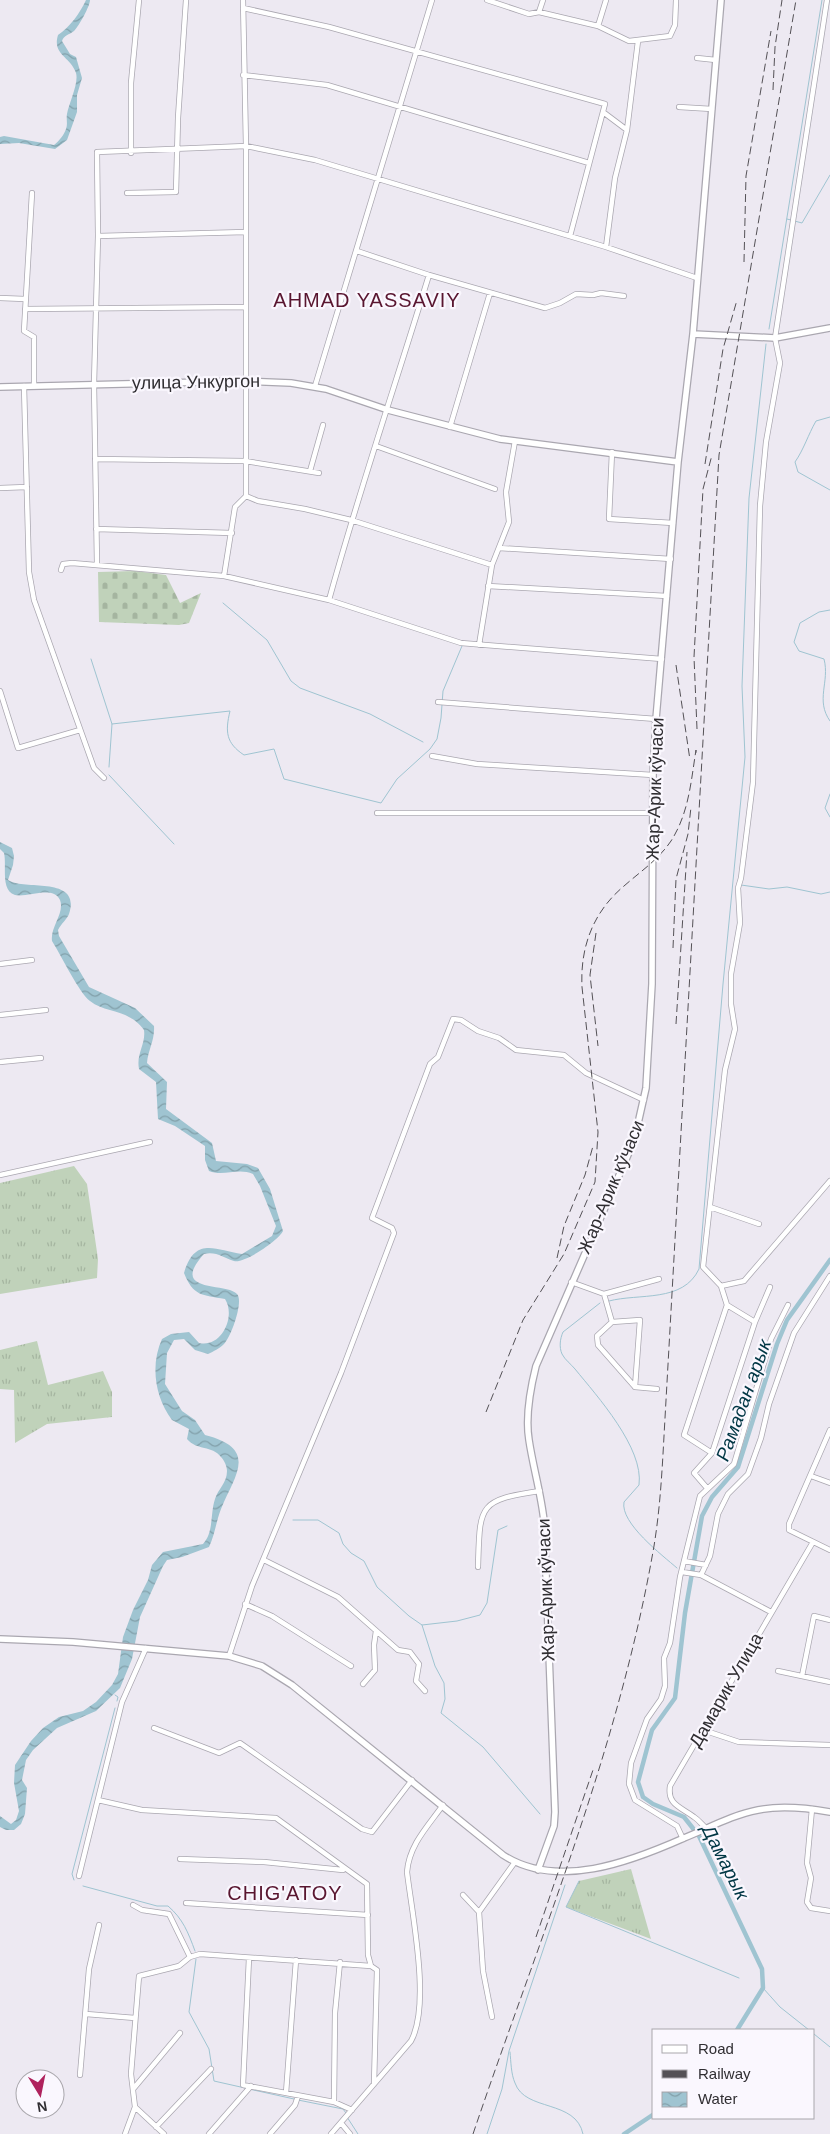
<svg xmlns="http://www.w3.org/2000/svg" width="830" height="2134" font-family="Arial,sans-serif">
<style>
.grass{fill:url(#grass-tufts)}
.cemetery{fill:url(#cemetery-stones)}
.water{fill:url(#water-waves)}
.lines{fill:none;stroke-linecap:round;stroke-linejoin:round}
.stream{stroke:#9fc4d1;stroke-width:1}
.canal{stroke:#9fc4d1;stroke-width:4.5}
.street-casing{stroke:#aaa7b0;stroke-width:6}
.secondary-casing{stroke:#aaa7b0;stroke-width:8}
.street{stroke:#fff;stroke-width:4.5}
.secondary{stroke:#fff;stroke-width:5.5}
.rail{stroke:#545156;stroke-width:1;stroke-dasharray:8 4;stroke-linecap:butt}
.labels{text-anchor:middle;stroke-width:4.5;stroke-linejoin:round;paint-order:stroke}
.street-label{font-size:18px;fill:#302e32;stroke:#faf7fe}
.water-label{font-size:19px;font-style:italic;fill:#003644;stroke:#faf7fe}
.quarter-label{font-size:20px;letter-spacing:1px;fill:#591630;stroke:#faf7fe}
</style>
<defs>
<pattern id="grass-tufts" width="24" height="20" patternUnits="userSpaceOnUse" patternTransform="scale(1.25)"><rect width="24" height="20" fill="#c0d2ba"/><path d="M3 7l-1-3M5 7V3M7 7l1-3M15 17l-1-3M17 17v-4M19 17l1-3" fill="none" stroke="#a5b5a0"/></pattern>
<pattern id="cemetery-stones" width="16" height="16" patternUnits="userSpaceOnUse" patternTransform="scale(1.25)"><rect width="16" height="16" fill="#c0d2ba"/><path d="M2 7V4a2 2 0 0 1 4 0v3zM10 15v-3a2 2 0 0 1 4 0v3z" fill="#a5b5a0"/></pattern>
<pattern id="water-waves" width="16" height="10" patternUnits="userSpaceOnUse" patternTransform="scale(1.25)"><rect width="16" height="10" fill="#9fc4d1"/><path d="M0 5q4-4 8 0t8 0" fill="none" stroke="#82a0aa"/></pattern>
</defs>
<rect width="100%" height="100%" fill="#ede9f2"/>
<path class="grass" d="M 74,1166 L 87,1184 L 98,1259 L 97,1278 L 0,1294 L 0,1183 Z
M 37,1341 L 48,1385 L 103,1371 L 112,1392 L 112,1417 L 47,1424 L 15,1443 L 14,1390 L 0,1389 L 0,1350 Z
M 631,1869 L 651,1939 L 566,1907 L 579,1881 Z"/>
<path class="cemetery" d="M 135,571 L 166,575 L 180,603 L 201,593 L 189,623 L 179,625 L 99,622 L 98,572 Z"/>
<path class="water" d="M 86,0 L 90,0 C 90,6 79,26 74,31 C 69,35 64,35 62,41 L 70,54 L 76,57 L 82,78 L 77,95 L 77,112 L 67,140 L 55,149 L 19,143 L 0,144 L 0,137 L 4,136 L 54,145 C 59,141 64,135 66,129 C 68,124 66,119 67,114 C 69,103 79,83 76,73 C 70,56 52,55 58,35 C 70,27 80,13 86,0 Z
M 0,842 L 12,848 L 14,856 L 13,865 L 8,880 C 23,891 82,875 69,914 C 67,919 61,924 58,930 L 59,936 L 89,987 L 135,1008 L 154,1026 C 155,1040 148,1050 147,1063 L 167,1082 L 166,1109 L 212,1143 L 216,1161 L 247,1164 L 258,1168 L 270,1189 L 283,1231 C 279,1240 244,1264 234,1261 C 224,1258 216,1251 204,1254 C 168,1294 227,1282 237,1294 C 244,1301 231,1337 224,1344 C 219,1349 214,1351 208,1354 L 195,1350 L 184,1339 L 174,1340 L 167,1353 L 165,1384 L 182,1411 L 195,1420 L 205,1435 C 260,1449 234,1476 221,1509 C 216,1522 215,1534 209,1547 L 182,1557 L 167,1560 L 163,1566 L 140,1617 L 132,1659 L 120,1688 L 96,1711 L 57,1728 L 33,1750 L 26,1760 L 22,1780 L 27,1788 L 25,1814 L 21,1824 L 14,1830 L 6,1830 L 0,1827 L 0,1816 L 11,1824 L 16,1820 L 19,1811 L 14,1783 L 15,1765 L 31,1741 L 43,1728 L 59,1717 L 83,1711 L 96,1702 L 112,1685 L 118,1674 L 123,1637 L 133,1610 L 148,1580 L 152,1565 L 163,1552 L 203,1544 C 214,1532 210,1514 215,1499 C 218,1489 227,1483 227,1471 C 227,1466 224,1460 221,1457 C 212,1445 197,1451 187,1439 L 189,1429 L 172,1420 C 155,1398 150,1365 162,1339 L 171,1334 L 189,1332 L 199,1343 C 222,1348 236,1316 225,1299 C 202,1295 193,1296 184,1273 C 195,1236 215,1250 242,1254 L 272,1236 L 276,1226 L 260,1186 L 253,1174 C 238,1167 224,1177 209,1171 L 205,1160 L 205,1146 L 175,1126 L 158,1119 L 156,1082 L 139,1069 C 136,1054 146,1044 144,1030 C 128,1008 106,1014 90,1001 C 79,993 61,955 52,941 C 50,927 65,913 60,900 C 53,885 27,898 15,895 C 0,890 7,866 4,853 L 0,849 Z"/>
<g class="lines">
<path class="stream" d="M 787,219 L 802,223 L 830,175
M 769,329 L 822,0
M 830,417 L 816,421 C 808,435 804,449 795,462 L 798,472 L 830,490
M 223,603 L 267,640 L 291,681 L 300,688 L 370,714 L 423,742
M 830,610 L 819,612 L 800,623 L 794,642 L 799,651 L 824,659 C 830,682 815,700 830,721
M 91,659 L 112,724 L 109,767
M 112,724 L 230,711 C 225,732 226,743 244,755 L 274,749 L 284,779 L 381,803 L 397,779 L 430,749 L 437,739 L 441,718 L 443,691 L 462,646
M 109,775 L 174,844
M 830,794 L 825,808 L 830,817
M 741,885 L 769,889 L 787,887 L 821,894 L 830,892
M 609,1301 C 639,1293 683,1303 699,1269 L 723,984 L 745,757 L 742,686 L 749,498 L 766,344
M 600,1303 L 563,1332 C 560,1339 559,1347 562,1354 C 565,1360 571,1364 575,1369 C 597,1396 644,1448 639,1485 L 624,1502 C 620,1523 662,1555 677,1568
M 293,1520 L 318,1520 L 339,1533 L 343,1544 L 351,1553 L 364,1561 L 377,1587 L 409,1616 L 422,1625 L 457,1621 L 480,1615 L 487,1603 L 498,1530 L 507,1526
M 422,1625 L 435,1666 L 444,1683 L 445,1699 L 441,1713 L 483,1747 L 540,1814
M 115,1695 L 118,1697 L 117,1701
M 74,1880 L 72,1874 L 115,1708
M 579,1881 L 566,1907 L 739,1978
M 83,1886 L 157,1906 L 168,1906 C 183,1919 188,1932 195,1951
M 196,1959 L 189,2012 L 209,2049 L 214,2081 L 245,2088
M 763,1988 L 780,2007 L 809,2030
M 814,2034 L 830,2047
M 510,2052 C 511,2062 511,2074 515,2083 C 525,2112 576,2099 583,2134
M 249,2089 L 294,2099
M 298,2100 L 343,2109 L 346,2113
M 347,2117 L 358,2134
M 487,2134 L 502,2089 L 509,2051 L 565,1885"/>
<path class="canal" d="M 737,2030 L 763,1988 L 762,1969 L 699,1836 L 684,1817 L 653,1804 L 643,1797 L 638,1782 L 652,1730 L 675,1698 L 685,1613 L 702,1516 L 712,1497 L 738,1467 L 777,1344 L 787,1320 L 830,1260
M 624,2134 L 654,2114"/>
<defs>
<path id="street" d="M 243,0 L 246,146 L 246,496 L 258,501 L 305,509 L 351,520 L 492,565
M 487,0 L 529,14 L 539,12 L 598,26 L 629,41 L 670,36 L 675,25 L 676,0
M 243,8 L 329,27 L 605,104 L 570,236
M 539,12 L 543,0
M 598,26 L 606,0
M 697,58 L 716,60
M 243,75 L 327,85 L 589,163
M 679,107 L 712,109
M 603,112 L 627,130
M 131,153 L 131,83 L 139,0
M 32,193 L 24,331 L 34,337 L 34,386
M 127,193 L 176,192 L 178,118 L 186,0
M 98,236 L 246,232
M 606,247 L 615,178 L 627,130 L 638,41
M 357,251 L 429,275 L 545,308 L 560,303 L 576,294 L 593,295 L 601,293 L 624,296
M 0,298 L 25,299
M 25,309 L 245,307
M 24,386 L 29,572 L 34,600 L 94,768 L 104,778
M 315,386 L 432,0
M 450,427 L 490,293
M 376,446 L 495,489
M 612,452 L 609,519 L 673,523
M 95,459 L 245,461 L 319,473
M 310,471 L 323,425
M 0,488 L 27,487
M 96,529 L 232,533
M 499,548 L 671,559
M 97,564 L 94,384 L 98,236 L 97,152 L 246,146 L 315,160 L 606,247 L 697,278
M 61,570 L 63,564 L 72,563 L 224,576 L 329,600 L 461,643 L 662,659
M 224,576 L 235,507 L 246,496
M 488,586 L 667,596
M 329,600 C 359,491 396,383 429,275
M 479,645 L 492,565 L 509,522 L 506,492 L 515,441
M 0,691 L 18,748 L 80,730
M 438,702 L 656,719
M 432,756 L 477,764 L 653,775
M 377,813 L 652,813
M 0,964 L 32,960
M 0,1015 L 46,1010
M 0,1062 L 41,1058
M 0,1175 L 150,1142
M 710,1207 L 759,1224
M 571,1282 L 604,1294 L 659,1279
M 721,1286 L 744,1281 L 830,1181
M 604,1294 L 612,1322 L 597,1336 L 598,1345 L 635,1387 L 657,1389
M 727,1305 L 755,1322
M 612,1322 L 640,1320 L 635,1387
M 830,1430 L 789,1524 L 789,1530 L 830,1550
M 712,1453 L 684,1435 L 727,1305 L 721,1286 L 703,1267 L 725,1070 L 735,1029 L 731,1004 L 731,974 L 740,923 L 738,888 L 741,878 L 753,782 L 760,506 L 766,442 L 780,363 L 775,338 L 827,0
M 811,1476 L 830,1483
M 707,1488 L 694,1473 L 712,1453 L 755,1322 L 770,1287
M 264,1560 L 338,1597 L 398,1650 L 410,1652 L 419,1664 L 416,1681 L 425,1691
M 684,1561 L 706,1565
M 478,1567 C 480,1506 477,1500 540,1491
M 682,1572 L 701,1575
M 245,1604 L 272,1616 L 351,1666
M 771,1612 L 701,1575 L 710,1556 L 718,1514 L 728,1494 L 748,1474 L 761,1438 L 769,1404 L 794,1333 L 830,1276
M 229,1656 L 252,1586 L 341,1373 L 394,1233 L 392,1228 L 372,1218 L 430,1064 L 438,1057 L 453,1019 L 461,1020 L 478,1031 L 499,1038 L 516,1050 L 564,1055 L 586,1073 L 644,1100
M 778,1671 L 830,1682
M 802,1676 L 814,1616 L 830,1620
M 363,1684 L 375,1670 L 374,1645 L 376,1631
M 154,1728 L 219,1753 L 240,1743 L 362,1829 L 372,1832 L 412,1780
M 703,1730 L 739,1742 L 830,1745
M 98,1800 L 142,1810 L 276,1818 L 367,1884 L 368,1955 L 371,1966 L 377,1970 L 374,2084
M 812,1809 L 807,1863 L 811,1878 L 807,1902 L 811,1908 L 830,1911
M 706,1828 C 702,1825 699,1820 694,1817 C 681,1807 667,1805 670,1786 L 813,1542
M 683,1839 L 677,1826 L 635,1800 L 629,1784 L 631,1763 L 647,1719 L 661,1699 L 665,1686 L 664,1658 L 670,1643 L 680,1577 L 700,1496 L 734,1464 L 771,1339 L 788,1305
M 180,1859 L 264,1862 L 343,1870
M 79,1876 L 122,1702 L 146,1648
M 463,1895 L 479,1912
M 186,1903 L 368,1915
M 133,1905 L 142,1910 L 169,1914 L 190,1957
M 249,1958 L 243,2085 L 334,2102 L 352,2110
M 86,2014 L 135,2018
M 492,2017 L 483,1971 L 479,1912 L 515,1862
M 80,2075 L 89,1969 L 99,1925
M 134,2088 L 180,2033
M 286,2093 L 296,1960
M 334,2102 L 335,2013 L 340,1962
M 135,2107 L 164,2134
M 341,2123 L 350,2134
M 156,2127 L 211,2069
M 125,2134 L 135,2107 L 131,2074 L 139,1976 L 179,1966 L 190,1957 L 200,1954 L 371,1966
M 209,2134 L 251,2086
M 270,2134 L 295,2105 L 298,2096
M 331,2134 L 411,2041 C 431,2005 412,1914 407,1872 C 409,1845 428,1826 443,1805"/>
<path id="secondary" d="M 693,334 L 775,338 L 830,328
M 0,387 L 245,381 L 291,383 L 326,389 L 388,410 L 500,439 L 678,462
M 0,1639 L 73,1642 L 229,1656 L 262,1666 L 292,1685 L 503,1855 C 557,1890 630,1862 684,1838 C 709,1828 732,1815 758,1810 C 782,1805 807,1808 830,1812
M 538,1870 L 554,1826 L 555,1812 L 544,1521 C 541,1493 533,1467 529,1440 C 525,1416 530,1390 536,1366 L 634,1141 L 646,1088 L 652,984 L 653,775 L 656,719 L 678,462 L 693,334 L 721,0"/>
</defs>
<use href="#street" class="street-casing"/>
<use href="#secondary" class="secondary-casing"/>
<use href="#street" class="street"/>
<use href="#secondary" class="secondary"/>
<path class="rail" d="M 773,90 L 775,47 L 782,0
M 744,262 L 746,176 L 771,31
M 705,464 L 723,349 L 737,300
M 676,665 L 690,760
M 697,729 L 694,657 L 703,489 L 712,455
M 596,933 L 590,975 L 598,1046
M 673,948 L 676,879 L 688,834 L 691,807
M 676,1024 L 687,852
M 557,1258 L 564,1226 L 585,1175 L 593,1146
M 486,1412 L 523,1320 L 564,1254 L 595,1182 L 598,1132 L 582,987 C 580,947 593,912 624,886 C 641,871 658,860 671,841 C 689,813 691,781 696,750 L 696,754
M 536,1937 L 594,1767
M 473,2134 C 539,1939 619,1749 654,1546 C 660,1509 662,1473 664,1436 L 719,455 L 796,0"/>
</g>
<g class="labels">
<g class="street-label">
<text transform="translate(196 382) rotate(-1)" y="6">улица Ункургон</text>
<text transform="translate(655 789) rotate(-88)" y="6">Жар-Арик кўчаси</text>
<text transform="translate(611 1187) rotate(-67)" y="6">Жар-Арик кўчаси</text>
<text transform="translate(546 1590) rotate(-92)" y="6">Жар-Арик кўчаси</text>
<text transform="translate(726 1690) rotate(-60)" y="6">Дамарик Улица</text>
</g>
<g class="water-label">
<text transform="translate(743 1400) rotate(-70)" y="7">Рамадан арык</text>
<text transform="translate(726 1862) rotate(63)" y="7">Дамарык</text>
</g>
<g class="quarter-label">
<text x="367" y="307">AHMAD YASSAVIY</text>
<text x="285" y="1900">CHIG'ATOY</text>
</g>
</g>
<rect x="652" y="2029" width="162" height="90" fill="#faf7fe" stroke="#a9a7ac"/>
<rect x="662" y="2045" width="25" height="8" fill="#ffffff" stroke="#a9a7ac"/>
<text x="698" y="2054" font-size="15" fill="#302e32">Road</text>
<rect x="662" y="2070" width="25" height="8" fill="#545156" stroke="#a9a7ac"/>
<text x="698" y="2079" font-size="15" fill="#302e32">Railway</text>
<rect x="662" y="2092" width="25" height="15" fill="url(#water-waves)" stroke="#a9a7ac"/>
<text x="698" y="2104" font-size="15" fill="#302e32">Water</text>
<g transform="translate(40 2094) rotate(170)"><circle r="24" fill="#faf7fe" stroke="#a9a7ac"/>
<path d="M0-4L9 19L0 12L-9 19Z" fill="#af225d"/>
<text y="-8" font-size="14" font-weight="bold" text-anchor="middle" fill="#302e32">N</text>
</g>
</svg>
